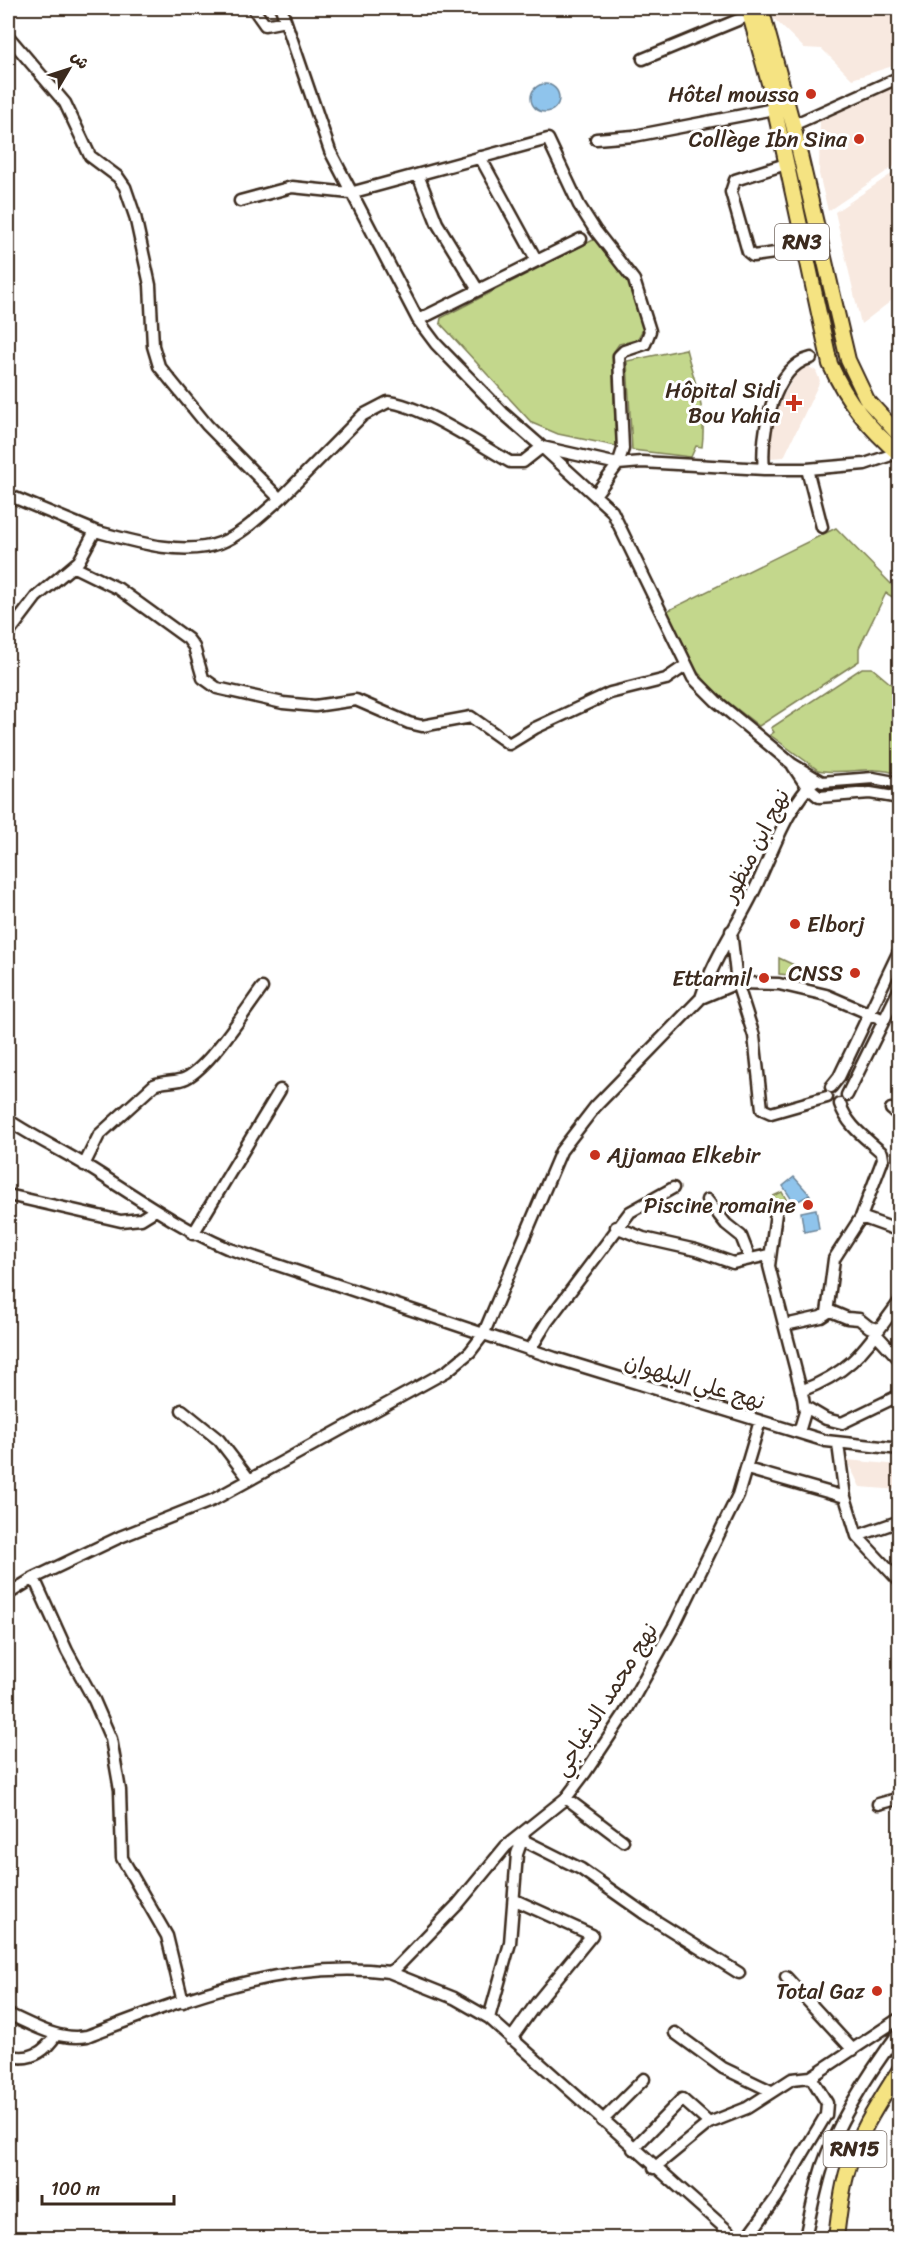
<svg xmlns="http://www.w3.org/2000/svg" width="907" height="2246" font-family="Sriracha,'Playpen Sans Arabic',sans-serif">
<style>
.built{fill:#f8e9e0}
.green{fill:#c3d78c;stroke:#7f8055;stroke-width:1.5}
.water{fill:#8fc4ec;stroke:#6d869a;stroke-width:1.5}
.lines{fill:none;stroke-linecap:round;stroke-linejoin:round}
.minor-casing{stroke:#3b2a1e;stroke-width:15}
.major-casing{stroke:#3b2a1e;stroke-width:18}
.minor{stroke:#fff;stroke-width:10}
.major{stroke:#f5e382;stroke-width:14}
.poi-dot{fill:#c8321e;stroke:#fff;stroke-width:2}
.labels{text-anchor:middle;stroke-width:6;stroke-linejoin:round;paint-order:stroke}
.shield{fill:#fff;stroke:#766a62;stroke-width:1.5}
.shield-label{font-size:21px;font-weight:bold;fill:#3b2a1e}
.poi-label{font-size:22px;fill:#3b2a1e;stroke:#fff;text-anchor:end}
.street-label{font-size:22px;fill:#3b2a1e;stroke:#fff}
</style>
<rect width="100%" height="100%" fill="#fff"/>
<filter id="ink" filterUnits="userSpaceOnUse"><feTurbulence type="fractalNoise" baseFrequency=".0167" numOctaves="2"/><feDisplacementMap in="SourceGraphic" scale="12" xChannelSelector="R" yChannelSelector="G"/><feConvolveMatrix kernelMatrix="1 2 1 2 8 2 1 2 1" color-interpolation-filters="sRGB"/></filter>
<g filter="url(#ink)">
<path class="built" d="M 766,8 L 894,8 L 899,11 L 899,64 L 852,79 L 822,49 L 804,48 L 767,12 Z
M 899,81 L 899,163 L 828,211 L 819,174 L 820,117 Z
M 896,171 L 900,175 L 899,295 L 861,324 L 835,212 Z
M 804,364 L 816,371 L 820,381 L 784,457 L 770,458 L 766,452 L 767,425 L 800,366 Z
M 847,1460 L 899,1465 L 899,1490 L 860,1487 Z"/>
<path class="green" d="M 595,239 L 628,281 L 643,329 L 637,340 L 619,344 L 612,354 L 616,446 L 558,434 L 532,423 L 440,323 L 441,318 Z
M 686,349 C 695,385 707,408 702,447 L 696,446 L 691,457 L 632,450 L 627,361 Z
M 836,528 L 899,592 L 899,601 L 886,593 L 859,648 L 859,661 L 759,726 L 714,691 L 696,670 L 667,611 Z
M 862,668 L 872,668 L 891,684 L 899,683 L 899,774 C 870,764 846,776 818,770 L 770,735 L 774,732 L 771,728 Z
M 779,958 L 811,973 L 810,977 L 779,974 Z
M 782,1192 L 790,1206 L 780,1210 L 773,1196 Z"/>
<path class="water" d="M531 98a14 14 0 1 1 28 0a14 14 0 1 1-28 0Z
M 794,1177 L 810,1195 L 794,1203 L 783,1186 Z
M 816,1209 L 819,1229 L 804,1232 L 801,1212 Z"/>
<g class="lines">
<defs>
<path id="minor" d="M 253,8 L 265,25 L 285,21
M 281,8 L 330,151 L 418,320 L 436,344 L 503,413 L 542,447 L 618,464 L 642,462 L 764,469 L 807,469 L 865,464 L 900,452
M 8,36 L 65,103 L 90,156 L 118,177 L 125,187 L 135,216 L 150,285 L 153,346 L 159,366 L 207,425 L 280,499 L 363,415 L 388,402 C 421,405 480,445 510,462 L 523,462 L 542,447 L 612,511 L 693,678 L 716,701 L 792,764 L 822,782 L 873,778 L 900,783
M 643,59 L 750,15
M 793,125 L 900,77
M 596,139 L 634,136 L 774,109
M 480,157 L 537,261
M 786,164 L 735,180 L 731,192 L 748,252 L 753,256 L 804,249
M 418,175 L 437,223 L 478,290
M 240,201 L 292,187 L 350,193 L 548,139 L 579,205 L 595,230 L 634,280 L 650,331 L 645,344 L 624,351 L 619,356 L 623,449 L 618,464 L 595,495
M 418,320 L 581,239
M 764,469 C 760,436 773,367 811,358
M 807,469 L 822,527
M 8,495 L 95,531
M 74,567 L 119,589 L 188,639 L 194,647 L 203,678 L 217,688 L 283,703 L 315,706 L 356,700 L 409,723 L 422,726 L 471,717 L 509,744 L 535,728 L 610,693 L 666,679 L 685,666
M 8,634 L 36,597 L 79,561 L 95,531 C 132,541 183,557 220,543 C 243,534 261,515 280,499
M 793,766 L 807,787 L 819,797 L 870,793 L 900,798
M 731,931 L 737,983 L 754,1036 L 762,1109 L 771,1113 L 827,1097
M 701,998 C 713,960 732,934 750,899 C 771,859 783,811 816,779
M 831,1087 L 839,1077 L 900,949
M 847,1095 L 900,988
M 891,1109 L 900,1116
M 8,1120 C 33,1137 61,1150 87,1166 C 134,1195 176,1226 227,1248 L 555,1358 L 826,1441 L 900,1449
M 84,1165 L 99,1135 L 154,1085 C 164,1080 176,1083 186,1078 C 210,1066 245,1011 262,988
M 8,1195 L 121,1221 L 141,1219 L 154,1211
M 707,1200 L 726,1224 L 741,1236 L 750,1259
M 776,1213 L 769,1266 L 803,1398 L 805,1412 L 799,1432
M 861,1217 L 900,1231
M 616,1227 L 643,1238 L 696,1250 L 733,1263 L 768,1255
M 193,1234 L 280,1090
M 828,1310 L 847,1318 L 859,1319 L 869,1327 L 879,1329
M 785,1325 L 821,1317 L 827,1313 L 834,1259 L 861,1217 L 883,1159 L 882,1153 C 865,1137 848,1127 840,1104
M 875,1333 L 900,1360
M 530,1350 L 547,1322 L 630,1212 L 673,1188
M 801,1391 C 856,1370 866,1346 900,1301
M 804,1406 L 826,1419 L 842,1423 L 900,1395
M 182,1410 L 219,1440 L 249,1479
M 838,1444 L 845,1497 L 857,1536 L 900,1582
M 747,1469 L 845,1497
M 857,1536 L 900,1521
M 34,1578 L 67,1651 L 94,1700 L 111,1739 L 120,1790 L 122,1858 L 167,1936 L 183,2002
M 8,1594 L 34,1578 L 120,1537 L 213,1500 L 447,1371 L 470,1352 L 483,1335 L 561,1151 L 595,1107 L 701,998 L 737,983 L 779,984 L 826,995 L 884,1020
M 566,1798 L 623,1841
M 878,1804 L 900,1798
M 523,1840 L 581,1869 L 645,1914 L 739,1973
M 389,1972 L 454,1998 L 489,2018 L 736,2238
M 786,1977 L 853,2050
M 8,2014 C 33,2025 58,2041 87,2036 C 184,1999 282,1959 389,1972 L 397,1967 L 458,1904 L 506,1846 L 566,1798 L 585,1773 L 625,1713 L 675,1624 L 738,1495 L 760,1421
M 489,2018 L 510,1943 L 517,1854 L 524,1834
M 675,2033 L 723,2068 L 771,2091
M 511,2039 L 538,2001 L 592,1935 L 515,1900
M 8,2055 C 29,2062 44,2053 56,2035
M 602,2121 L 644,2079
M 633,2149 L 682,2099 L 709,2123
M 654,2168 L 709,2123 L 747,2108 L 792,2079 L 811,2077
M 747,2238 L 777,2197 L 826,2115 L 827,2103 L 811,2077 L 900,2018
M 805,2238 C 810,2215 815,2190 822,2167 C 838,2121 871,2070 900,2031"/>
<path id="major" d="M 748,8 L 769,83 L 830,364 C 847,402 869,428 900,455
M 761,8 L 793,125 L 848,360 L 867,400 L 900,436
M 836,2238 C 839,2215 841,2191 848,2169 C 859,2132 880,2101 900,2069"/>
</defs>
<use href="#minor" class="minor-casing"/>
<use href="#major" class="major-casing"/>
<use href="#minor" class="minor"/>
<use href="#major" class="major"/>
</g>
</g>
<g class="poi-dot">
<circle cx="811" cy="94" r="6"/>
<circle cx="859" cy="139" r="6"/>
<path d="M791 394h6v6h6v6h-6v6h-6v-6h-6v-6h6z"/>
<circle cx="795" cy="924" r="6"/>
<circle cx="855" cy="973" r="6"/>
<circle cx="764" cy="978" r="6"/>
<circle cx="595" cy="1155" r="6"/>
<circle cx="808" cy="1205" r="6"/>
<circle cx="877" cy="1991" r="6"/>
</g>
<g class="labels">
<g class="shield">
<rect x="775" y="224" width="54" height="36" rx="4.5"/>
<rect x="823.5" y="2131" width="63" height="36" rx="4.5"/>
</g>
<g class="shield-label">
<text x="802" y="249">RN3</text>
<text x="855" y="2156">RN15</text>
</g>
<g class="poi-label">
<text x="799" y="102">Hôtel moussa</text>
<text x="847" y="147">Collège Ibn Sina</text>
<text x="780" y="398">Hôpital Sidi<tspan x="780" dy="25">Bou Yahia</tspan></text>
<text x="807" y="932" text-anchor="start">Elborj</text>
<text x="843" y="981">CNSS</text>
<text x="752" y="986">Ettarmil</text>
<text x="607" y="1163" text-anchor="start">Ajjamaa Elkebir</text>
<text x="796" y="1213">Piscine romaine</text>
<text x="865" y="1999">Total Gaz</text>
</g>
<g class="street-label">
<text transform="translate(755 845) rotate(-63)" y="8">نهج ابن منظور</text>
<text transform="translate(695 1381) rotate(17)" y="8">نهج علي البلهوان</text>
<text transform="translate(605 1699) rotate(-58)" y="8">نهج محمد الدغباجي</text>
</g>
</g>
<rect width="907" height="2246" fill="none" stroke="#fff" stroke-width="30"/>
<rect x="15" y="15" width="877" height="2216" fill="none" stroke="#3b2a1e" stroke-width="2" filter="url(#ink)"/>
<g transform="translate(69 69) rotate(51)" stroke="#ffffff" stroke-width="4.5" paint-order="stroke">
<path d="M0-4.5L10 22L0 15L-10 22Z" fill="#3b2a1e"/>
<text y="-9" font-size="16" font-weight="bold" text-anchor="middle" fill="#3b2a1e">ش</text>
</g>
<path d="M42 2195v9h132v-9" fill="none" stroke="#3b2a1e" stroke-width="3"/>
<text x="51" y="2195" font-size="18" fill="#3b2a1e" stroke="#ffffff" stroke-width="4.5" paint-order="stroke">100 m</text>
</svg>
